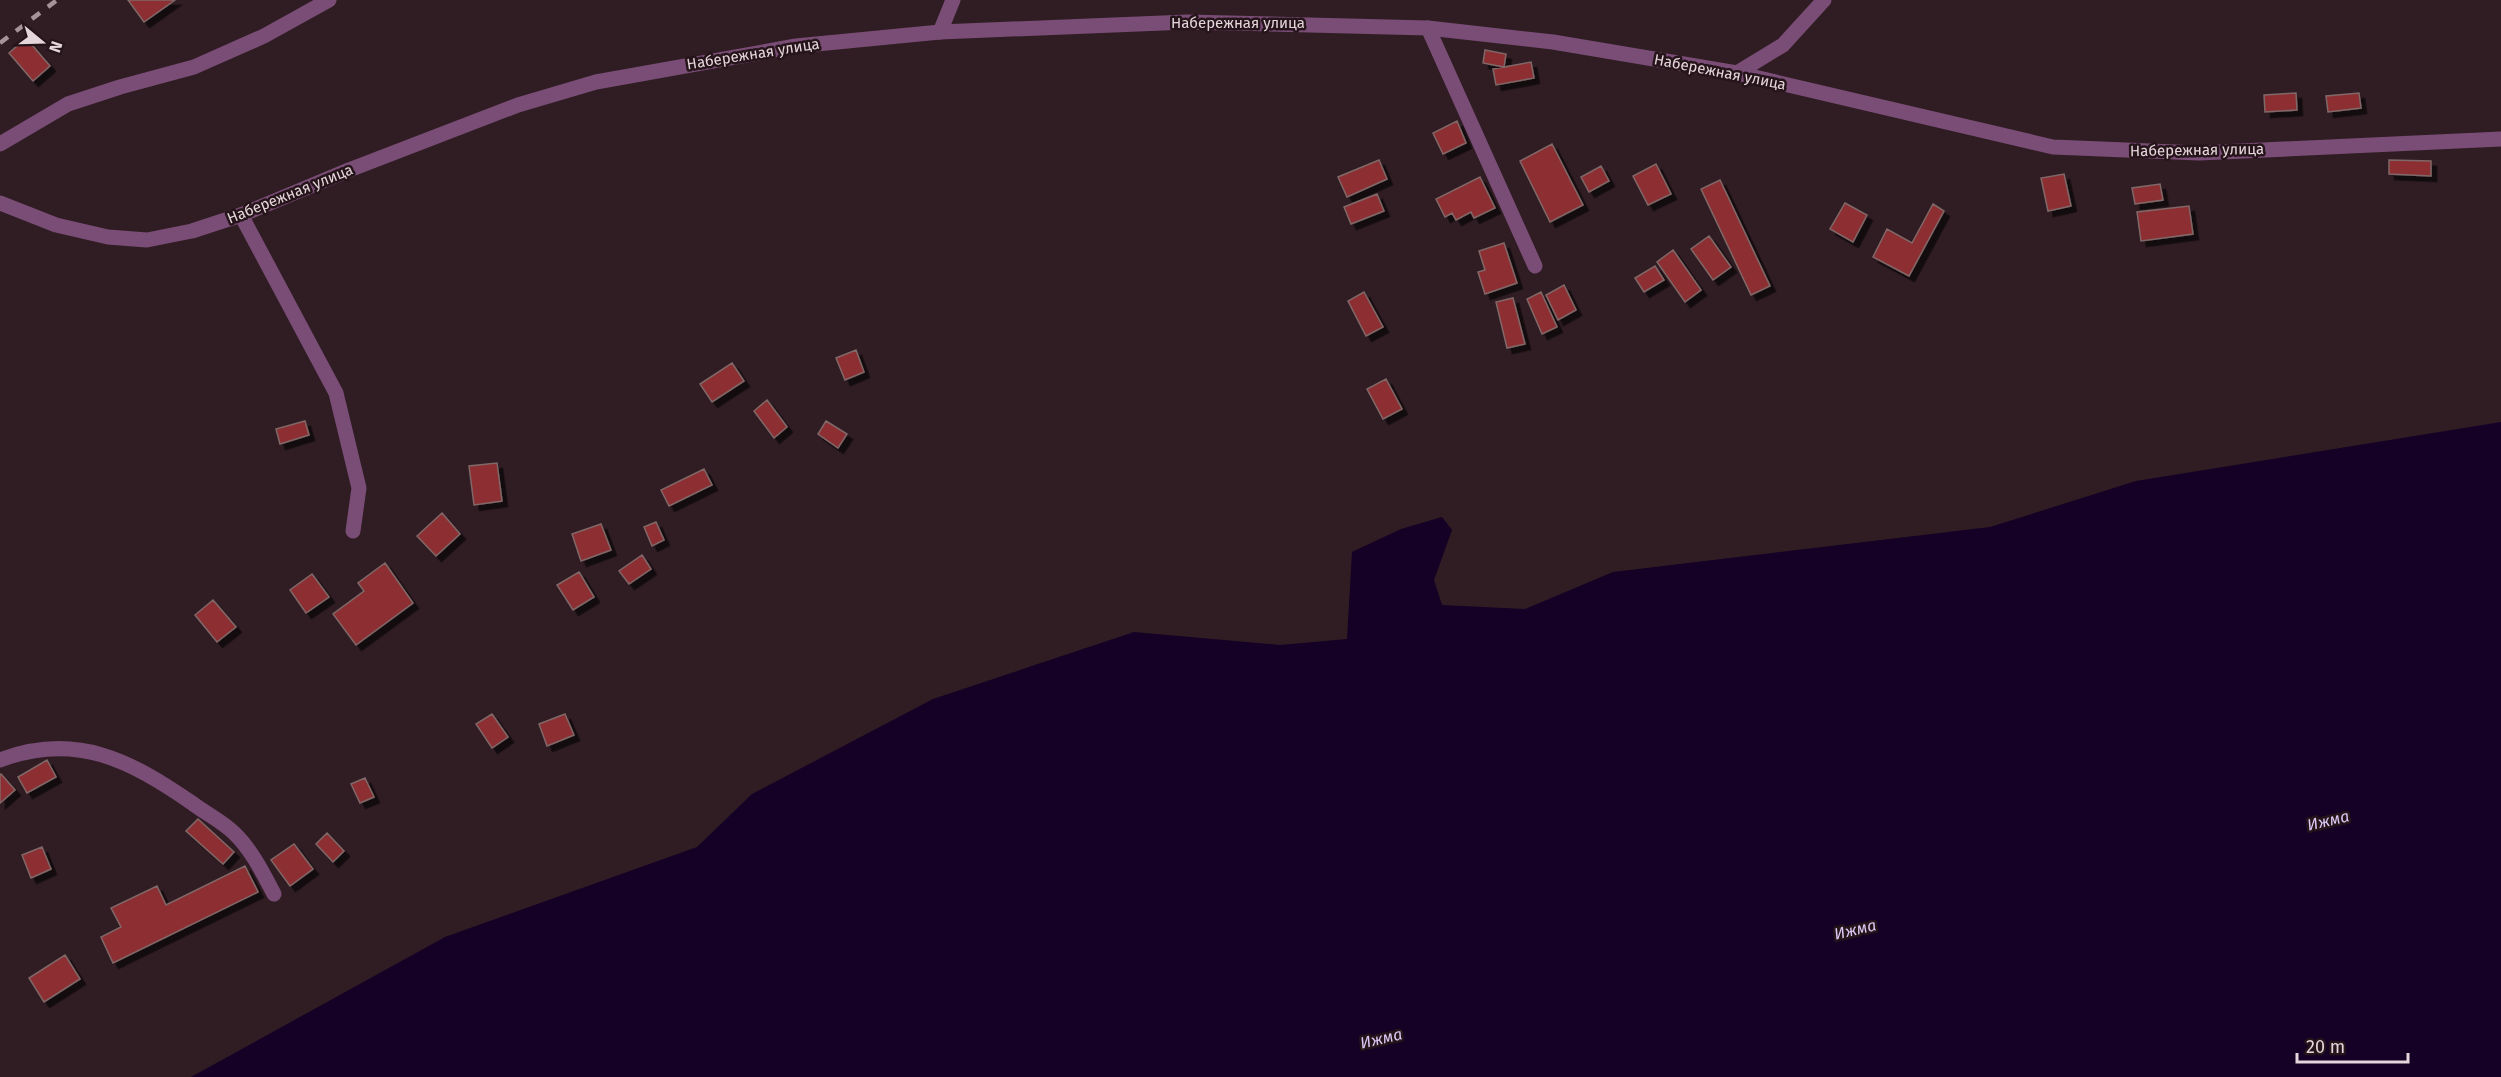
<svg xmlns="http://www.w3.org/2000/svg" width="2501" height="1077" font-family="'Fira Sans',sans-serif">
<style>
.water{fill:#140125}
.building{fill:#8c2e33;stroke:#816867;stroke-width:1.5;filter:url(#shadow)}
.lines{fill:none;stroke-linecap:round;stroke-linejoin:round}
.lane{stroke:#7a4d76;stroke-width:15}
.street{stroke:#7a4d76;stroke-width:15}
.rail{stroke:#a49499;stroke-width:4.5;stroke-dasharray:10 10;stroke-linecap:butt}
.labels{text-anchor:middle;stroke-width:5;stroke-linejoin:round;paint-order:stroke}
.street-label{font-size:15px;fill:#e4d6da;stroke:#26141b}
.water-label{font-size:16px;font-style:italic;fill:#dcc9f5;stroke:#26141b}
</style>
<defs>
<filter id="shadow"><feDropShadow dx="5.5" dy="5.5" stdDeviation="0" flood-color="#0009"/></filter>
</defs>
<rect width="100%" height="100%" fill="#301d24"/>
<path class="water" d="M 2501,422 L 2501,1077 L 191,1077 L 445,937 L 697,847 L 752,794 L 933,699 L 1134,632 L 1280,645 L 1347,639 L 1352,552 L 1401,529 L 1442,517 L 1452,530 L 1434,580 L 1442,605 L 1525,609 L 1613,572 L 1990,527 L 2136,481 Z"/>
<path class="building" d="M 128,0 L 175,0 L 144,22 Z
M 26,38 L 50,66 L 33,81 L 9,53 Z
M 1485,50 L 1506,54 L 1504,67 L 1483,63 Z
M 1531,62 L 1534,78 L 1496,85 L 1493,69 Z
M 2296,93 L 2297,110 L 2265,112 L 2264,95 Z
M 2359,93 L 2361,108 L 2328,112 L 2326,96 Z
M 1457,121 L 1466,143 L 1443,154 L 1433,133 Z
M 1552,144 L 1583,205 L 1550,222 L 1520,161 Z
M 1379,160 L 1387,179 L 1347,197 L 1338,177 Z
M 2389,160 L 2431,161 L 2431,176 L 2389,174 Z
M 1656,164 L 1671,194 L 1648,205 L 1633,176 Z
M 1601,166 L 1609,181 L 1589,192 L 1581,177 Z
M 2064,174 L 2071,206 L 2048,211 L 2041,178 Z
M 1480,177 L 1495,208 L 1474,218 L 1471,212 L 1456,220 L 1452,213 L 1445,217 L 1436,199 Z
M 1720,180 L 1770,286 L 1751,295 L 1701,189 Z
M 2160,184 L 2163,200 L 2135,204 L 2132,188 Z
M 1377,194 L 1384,211 L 1351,224 L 1344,207 Z
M 1845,203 L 1867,215 L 1853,242 L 1830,229 Z
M 1933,204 L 1944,211 L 1909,276 L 1873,257 L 1887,229 L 1912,243 Z
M 2189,206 L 2193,234 L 2141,241 L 2137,212 Z
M 1709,236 L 1731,267 L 1713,280 L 1691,249 Z
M 1504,243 L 1517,283 L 1485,294 L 1478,272 L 1485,270 L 1479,251 Z
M 1673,250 L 1701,290 L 1685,302 L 1657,262 Z
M 1655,266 L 1664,280 L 1644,292 L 1635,278 Z
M 1564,285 L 1576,310 L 1558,320 L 1546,295 Z
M 1364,292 L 1383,327 L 1366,336 L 1348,301 Z
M 1541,292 L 1557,327 L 1542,334 L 1527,299 Z
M 1513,298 L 1525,344 L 1507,348 L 1496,302 Z
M 856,350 L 864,372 L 845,380 L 836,358 Z
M 732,363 L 744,381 L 712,402 L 700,384 Z
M 1386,379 L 1402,409 L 1383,419 L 1367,389 Z
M 767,400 L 787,427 L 774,438 L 754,411 Z
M 305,421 L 309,435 L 280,444 L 276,429 Z
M 826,421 L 847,434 L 838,448 L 818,434 Z
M 497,463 L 502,501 L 474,505 L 469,466 Z
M 704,469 L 712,485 L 669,506 L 661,490 Z
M 442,513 L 460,534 L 436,556 L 417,536 Z
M 656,522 L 664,540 L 652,546 L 644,527 Z
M 601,524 L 611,550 L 581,561 L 572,534 Z
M 642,555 L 651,569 L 629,584 L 619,571 Z
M 385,563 L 413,603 L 356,645 L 333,614 L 364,591 L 358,583 Z
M 579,572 L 594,597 L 573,610 L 557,585 Z
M 312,574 L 329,597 L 306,613 L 290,590 Z
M 213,600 L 236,627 L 217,642 L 195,615 Z
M 492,714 L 508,737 L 492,748 L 476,724 Z
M 565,714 L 574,735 L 547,746 L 539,724 Z
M 47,760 L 56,777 L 27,793 L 18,777 Z
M 1,774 L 15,790 L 0,803 L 0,775 Z
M 365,778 L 374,797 L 360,803 L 351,784 Z
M 198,819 L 234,852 L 223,864 L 186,831 Z
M 327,833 L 344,851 L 333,862 L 316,844 Z
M 294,844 L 313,869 L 290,886 L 271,860 Z
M 42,847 L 51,869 L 31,878 L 22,855 Z
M 245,866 L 258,892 L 113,963 L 101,937 L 121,927 L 111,908 L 157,886 L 166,905 Z
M 65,955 L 80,979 L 44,1002 L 29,978 Z"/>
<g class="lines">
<path class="lane" d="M 1428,28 L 1535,266
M 940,32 L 953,0
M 1737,73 L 1783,45 L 1824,0
M 0,144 L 68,104 L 120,87 L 194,67 L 264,36 L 329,0
M 241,215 L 336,393 L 359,488 L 353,531
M 0,760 C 76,731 131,761 192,803 C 205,813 222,821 234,833 C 251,849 263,873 274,894"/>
<path class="street" d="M 0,203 L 56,225 L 108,237 L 147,240 L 192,231 L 241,215 L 349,170 L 518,105 L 596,82 L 796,46 L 940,32 L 1187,22 L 1428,28 L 1553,42 L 1737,73 L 2053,147 L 2199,153 L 2501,139"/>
<path class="rail" d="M 0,43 L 57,0"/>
</g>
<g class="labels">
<g class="street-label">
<text x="1238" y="28">Набережная улица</text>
<text transform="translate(753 54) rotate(-9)" y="5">Набережная улица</text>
<text transform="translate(1720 72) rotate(11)" y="5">Набережная улица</text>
<text transform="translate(2197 150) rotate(-1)" y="5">Набережная улица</text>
<text transform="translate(290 194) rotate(-22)" y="5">Набережная улица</text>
</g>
<g class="water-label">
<text transform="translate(2328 820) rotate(-13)" y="6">Ижма</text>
<text transform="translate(1855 929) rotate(-13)" y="6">Ижма</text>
<text transform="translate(1381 1038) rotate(-13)" y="6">Ижма</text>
</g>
</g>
<g transform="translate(42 42) rotate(109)" stroke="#26141b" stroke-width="4.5" paint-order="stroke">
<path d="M0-4.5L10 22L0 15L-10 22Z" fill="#e4d6da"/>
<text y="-9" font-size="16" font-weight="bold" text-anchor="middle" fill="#e4d6da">N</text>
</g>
<path d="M2297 1053v9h111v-9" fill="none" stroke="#e4d6da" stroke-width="3"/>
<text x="2306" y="1053" font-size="18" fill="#e4d6da" stroke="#26141b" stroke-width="4.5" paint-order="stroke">20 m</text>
</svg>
